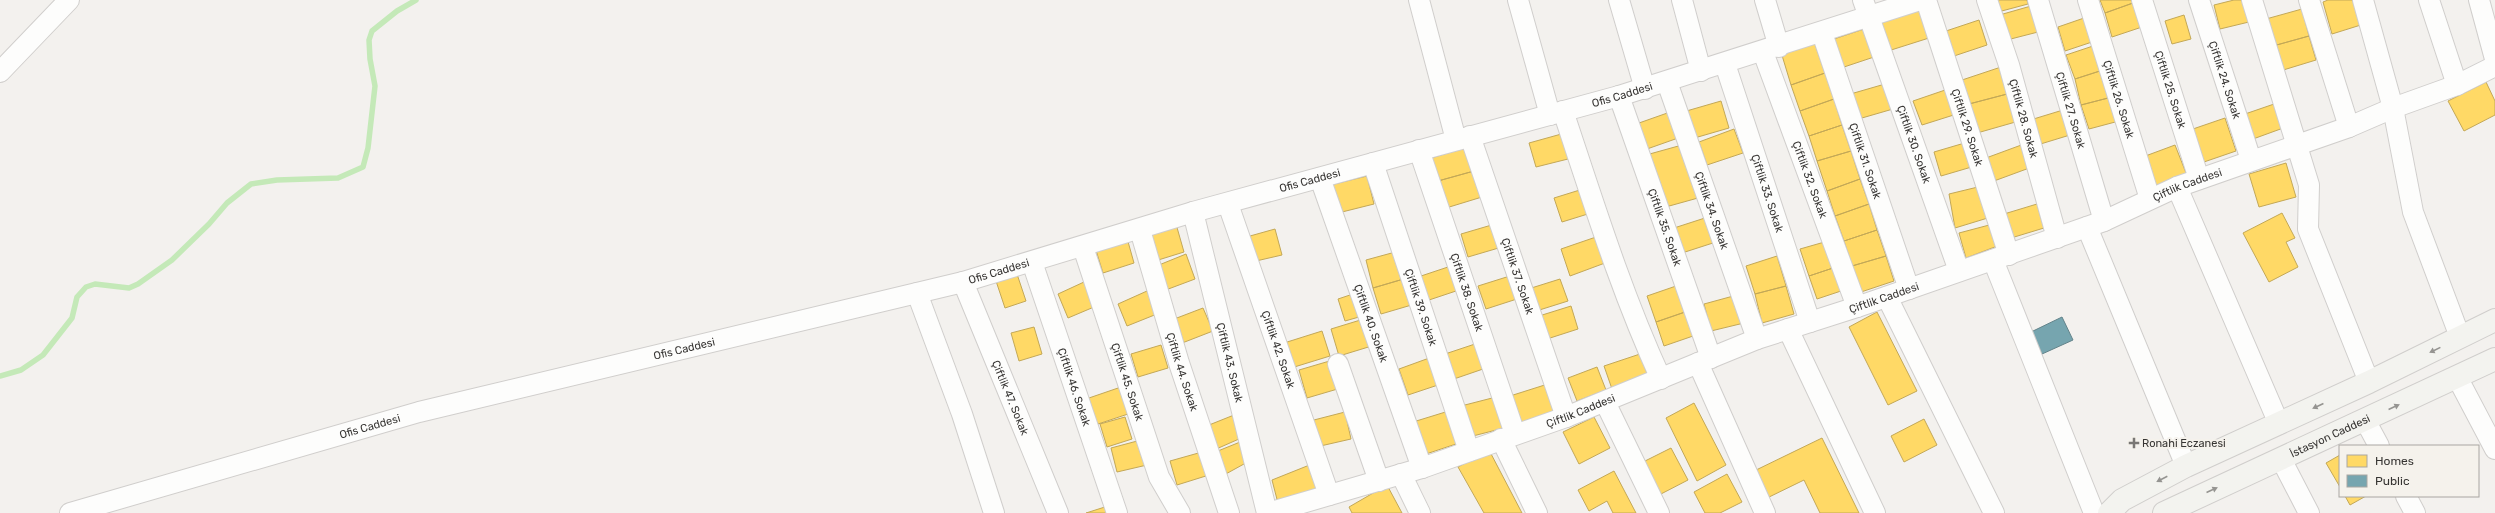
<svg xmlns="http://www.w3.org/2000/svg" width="2495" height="513" font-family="Rubik,sans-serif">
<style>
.homes{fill:#ffd966;stroke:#c3a857}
.public{fill:#76a5af;stroke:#63838a}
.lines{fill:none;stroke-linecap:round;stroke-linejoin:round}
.stream{stroke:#c4e9b8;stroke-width:5.5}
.minor-casing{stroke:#d0cecc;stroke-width:22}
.secondary-casing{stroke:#d0cecc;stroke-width:24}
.minor{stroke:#fdfdfc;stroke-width:20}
.secondary{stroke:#f3f3ef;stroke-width:22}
.oneway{fill:#959491}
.poi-dot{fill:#797774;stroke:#f5f2ec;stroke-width:1.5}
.labels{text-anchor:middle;stroke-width:4;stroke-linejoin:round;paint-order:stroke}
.street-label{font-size:11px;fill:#373533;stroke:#f5f2ec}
.poi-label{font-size:11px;fill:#373533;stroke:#f5f2ec;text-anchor:start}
</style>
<rect width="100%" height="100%" fill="#f3f1ee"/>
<path class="homes" d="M 1994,0 L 2027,0 L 2028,4 L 1998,12 Z
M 2100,0 L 2132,0 L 2133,3 L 2105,13 Z
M 2234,0 L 2247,0 L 2253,21 L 2220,29 L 2214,5 Z
M 2328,0 L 2357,0 L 2364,24 L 2332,34 L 2323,2 Z
M 2133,3 L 2142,27 L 2112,37 L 2105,13 Z
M 2031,6 L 2038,32 L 2003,41 L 1996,16 Z
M 1919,8 L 1929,38 L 1888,51 L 1880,22 Z
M 2302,9 L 2309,36 L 2273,46 L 2266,19 Z
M 2184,15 L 2191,39 L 2172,44 L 2165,21 Z
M 2087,17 L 2095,41 L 2065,51 L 2058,27 Z
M 1979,20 L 1987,45 L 1954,56 L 1946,31 Z
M 1867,28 L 1877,56 L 1841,68 L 1831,40 Z
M 2309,36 L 2316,60 L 2280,71 L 2273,46 Z
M 1814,41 L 1825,73 L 1791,85 L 1781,52 Z
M 2096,45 L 2103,70 L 2075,79 L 2066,55 Z
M 2004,66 L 2011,93 L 1969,104 L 1962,80 Z
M 2103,70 L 2112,97 L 2081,105 L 2075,79 Z
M 1825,73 L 1834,99 L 1800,111 L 1791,85 Z
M 2486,82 L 2495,101 L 2495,115 L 2464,131 L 2448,101 Z
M 1885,84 L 1893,109 L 1855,120 L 1847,95 Z
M 1951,88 L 1960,113 L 1922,125 L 1913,101 Z
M 2011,93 L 2019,121 L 1977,133 L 1969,104 Z
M 2112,97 L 2119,121 L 2089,129 L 2081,105 Z
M 1834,99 L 1842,125 L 1809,136 L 1800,111 Z
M 1721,101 L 1729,128 L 1691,139 L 1683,112 Z
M 2277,103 L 2286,127 L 2253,139 L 2245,114 Z
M 2063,110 L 2070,135 L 2034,146 L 2027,121 Z
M 1673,111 L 1681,137 L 1647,149 L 1639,123 Z
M 2225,118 L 2236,151 L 2201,163 L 2190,130 Z
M 1842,125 L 1851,151 L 1817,161 L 1809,136 Z
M 1734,129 L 1743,153 L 1707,165 L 1699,142 Z
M 1565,133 L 1572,158 L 1536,167 L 1529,143 Z
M 1968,142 L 1975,166 L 1941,176 L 1934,152 Z
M 2024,144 L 2032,167 L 1994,181 L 1986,158 Z
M 1682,145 L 1698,198 L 1662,208 L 1646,155 Z
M 2175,145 L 2188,178 L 2151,191 L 2140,158 Z
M 1467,147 L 1474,171 L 1438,181 L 1431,158 Z
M 1851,151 L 1860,179 L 1827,191 L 1817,161 Z
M 2286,163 L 2296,197 L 2259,207 L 2249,174 Z
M 1474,171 L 1482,197 L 1446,208 L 1438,181 Z
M 1367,176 L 1374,204 L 1338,213 L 1330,185 Z
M 1860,179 L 1869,204 L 1835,216 L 1827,191 Z
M 1982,186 L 1991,217 L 1955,228 L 1949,194 Z
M 1583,189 L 1591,213 L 1562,222 L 1554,198 Z
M 1869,204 L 1877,230 L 1844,241 L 1835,216 Z
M 2037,204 L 2044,228 L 2011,238 L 2004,214 Z
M 2282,213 L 2295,238 L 2286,242 L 2298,267 L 2269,282 L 2243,233 Z
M 1708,217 L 1716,242 L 1682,253 L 1674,228 Z
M 1176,224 L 1184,252 L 1155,261 L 1147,232 Z
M 1495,224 L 1502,247 L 1468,257 L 1461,234 Z
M 1993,224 L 2000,245 L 1966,258 L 1959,233 Z
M 1275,229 L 1282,255 L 1256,261 L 1250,236 Z
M 1877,230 L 1886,256 L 1852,266 L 1844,241 Z
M 1596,237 L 1605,263 L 1570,276 L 1561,249 Z
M 1127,238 L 1134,263 L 1103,273 L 1095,247 Z
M 1828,241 L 1836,267 L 1809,276 L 1800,249 Z
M 1399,251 L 1407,278 L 1373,288 L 1366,260 Z
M 1186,254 L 1195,279 L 1163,291 L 1154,267 Z
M 1777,256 L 1786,286 L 1755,294 L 1746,266 Z
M 1886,256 L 1894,281 L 1861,292 L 1852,266 Z
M 1454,265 L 1462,289 L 1426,301 L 1418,277 Z
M 1836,267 L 1844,290 L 1817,299 L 1809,276 Z
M 1017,274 L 1026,301 L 1005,308 L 996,281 Z
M 1513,275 L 1520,298 L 1486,309 L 1478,286 Z
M 1407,278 L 1415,304 L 1381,314 L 1373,288 Z
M 1560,279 L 1568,301 L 1533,312 L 1525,290 Z
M 1084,282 L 1094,307 L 1068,318 L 1058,294 Z
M 1679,285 L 1688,311 L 1656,322 L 1647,296 Z
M 1786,286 L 1794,314 L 1762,323 L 1755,294 Z
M 1147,291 L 1157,314 L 1127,326 L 1118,304 Z
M 1359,292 L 1366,315 L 1345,321 L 1338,299 Z
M 1737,295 L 1744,323 L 1711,331 L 1704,304 Z
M 1571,306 L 1578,329 L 1547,339 L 1539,316 Z
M 1203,308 L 1213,331 L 1177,345 L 1169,321 Z
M 1688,311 L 1696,335 L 1664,346 L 1656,322 Z
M 1877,312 L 1917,391 L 1888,405 L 1849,327 Z
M 1367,318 L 1375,345 L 1339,356 L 1331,329 Z
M 1034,327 L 1042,354 L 1019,361 L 1011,333 Z
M 1322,331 L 1330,356 L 1291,368 L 1284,343 Z
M 1478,343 L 1486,368 L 1451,380 L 1442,355 Z
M 1161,345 L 1168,368 L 1138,377 L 1131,354 Z
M 1640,354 L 1648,376 L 1612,389 L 1604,366 Z
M 1432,357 L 1441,384 L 1408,395 L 1399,369 Z
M 1333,360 L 1341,388 L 1307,398 L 1299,370 Z
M 1597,367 L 1606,390 L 1577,401 L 1568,378 Z
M 1551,383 L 1560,410 L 1519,423 L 1510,396 Z
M 1121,387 L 1131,413 L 1095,425 L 1086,399 Z
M 1496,397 L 1504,428 L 1469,437 L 1461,406 Z
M 1694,403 L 1726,465 L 1697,481 L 1666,418 Z
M 1452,410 L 1462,442 L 1423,455 L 1413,422 Z
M 1345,412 L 1351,439 L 1316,447 L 1310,421 Z
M 1239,413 L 1248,435 L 1214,450 L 1204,427 Z
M 1125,417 L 1132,439 L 1107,447 L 1100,424 Z
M 1594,417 L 1610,448 L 1579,464 L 1563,432 Z
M 1924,419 L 1937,445 L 1904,462 L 1891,436 Z
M 1822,438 L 1859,513 L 1820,513 L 1804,480 L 1765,499 L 1752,472 Z
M 1141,440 L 1147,465 L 1117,472 L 1111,448 Z
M 1245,440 L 1253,459 L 1224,475 L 1213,453 Z
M 1671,448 L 1688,480 L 1659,495 L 1643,462 Z
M 1489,450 L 1522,513 L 1484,513 L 1458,467 Z
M 1202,452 L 1209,475 L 1177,485 L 1170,461 Z
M 2340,455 L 2340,487 L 2326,463 Z
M 1312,464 L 1321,492 L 1279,507 L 1272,480 Z
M 1614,471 L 1636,513 L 1613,513 L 1607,501 L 1589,511 L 1578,490 Z
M 1727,474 L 1742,502 L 1720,513 L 1705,513 L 1694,492 Z
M 1387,485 L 1402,513 L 1352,513 L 1349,507 Z
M 2345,496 L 2366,496 L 2350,505 Z
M 1108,506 L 1110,513 L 1086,513 Z"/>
<path class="public" d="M 2062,317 L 2073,340 L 2042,354 L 2031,332 Z"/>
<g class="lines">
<path class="stream" d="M 0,376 L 21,370 L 43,355 L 72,318 L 77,297 L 86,287 L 95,284 L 129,288 L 138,284 L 172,260 L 209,224 L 227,203 L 251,184 L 277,180 L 338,178 L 363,167 L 368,148 L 375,86 L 370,59 L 369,40 L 372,31 L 397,11 L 416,0"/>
<defs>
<g id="minor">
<path d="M 1419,0 L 1456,140"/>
<path d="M 1518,0 L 1550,115"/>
<path d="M 1619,0 L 1645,89"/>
<path d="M 1682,0 L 1701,71"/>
<path d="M 1765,0 L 1779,47"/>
<path id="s1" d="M 1863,0 L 1959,271"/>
<path id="s2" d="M 1926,0 L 2009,255"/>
<path id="s3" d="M 1987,0 L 2009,65 L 2057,238"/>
<path id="s4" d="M 2038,0 L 2104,221"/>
<path id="s5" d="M 2088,0 L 2150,199"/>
<path id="s6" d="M 2142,0 L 2199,179"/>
<path id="s7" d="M 2199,0 L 2251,160"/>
<path d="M 2252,0 L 2309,185 L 2308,229 L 2369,382"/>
<path d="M 2309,0 L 2349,127"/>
<path d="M 2363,0 L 2393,108 L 2413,212 L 2460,337"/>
<path d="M 2429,0 L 2457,85"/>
<path d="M 2479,0 L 2495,59"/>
<path id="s8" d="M 1822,33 L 1909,289"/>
<path id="s9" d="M 1763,52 L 1857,307"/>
<path id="s10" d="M 1725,64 L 1810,322"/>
<path d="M 0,72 L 69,0"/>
<path id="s11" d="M 1667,82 L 1757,339"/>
<path id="s12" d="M 1619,96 L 1711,358"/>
<path d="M 1563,111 C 1593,201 1621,292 1661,379"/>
<path id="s13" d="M 1470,136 L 1566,417"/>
<path id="s14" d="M 1419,150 L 1515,434"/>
<path id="s15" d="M 1373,163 L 1469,451"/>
<path id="s16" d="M 1320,178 L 1422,468"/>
<path d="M 2177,187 L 2279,424"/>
<path id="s17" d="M 1228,204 L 1329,495"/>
<path id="s18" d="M 1193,212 L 1267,513"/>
<path d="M 2087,227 L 2186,466"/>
<path id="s19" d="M 1140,230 L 1179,363 L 1229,513"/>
<path id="s20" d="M 1083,247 L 1159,477 L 1180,513"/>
<path d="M 1993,260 L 2094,513"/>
<path id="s21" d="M 1032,262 L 1117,513"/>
<path id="s22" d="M 963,282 L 1058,513"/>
<path d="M 917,293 L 962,414 L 994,513"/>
<path d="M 1887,297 L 1994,513"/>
<path d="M 1788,329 L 1875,513"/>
<path d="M 1698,363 L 1765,513"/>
<path d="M 1338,364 L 1379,481"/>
<path d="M 2457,377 L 2495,449"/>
<path d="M 1605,402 L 1659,513"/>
<path d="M 2365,420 L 2379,446"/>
<path d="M 1501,439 L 1537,513"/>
<path d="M 2281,459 L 2309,513"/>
<path d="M 1401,474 L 1420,513"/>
<path d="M 2406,496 L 2415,513"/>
<path id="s23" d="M 70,513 L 419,412 L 963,282 L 1193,212 L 1619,96 L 1920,0"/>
<path id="s24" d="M 1268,513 L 1422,468 L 1566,417 L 1757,339 L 1857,307 L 2104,221 L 2177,187 L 2349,127 L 2393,108 L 2457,85 L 2495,66"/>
</g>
<g id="secondary">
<path d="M 2109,513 L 2122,500 L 2186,466 L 2369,382 L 2495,320"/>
<path id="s25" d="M 2164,513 L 2495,359"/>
</g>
</defs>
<use href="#minor" class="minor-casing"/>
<use href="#secondary" class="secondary-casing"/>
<use href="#minor" class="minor"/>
<use href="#secondary" class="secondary"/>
</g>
<defs><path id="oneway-solid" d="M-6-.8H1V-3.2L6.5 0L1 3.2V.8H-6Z"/></defs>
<g class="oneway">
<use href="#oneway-solid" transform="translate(2435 350) rotate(154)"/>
<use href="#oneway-solid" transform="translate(2318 406) rotate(155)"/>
<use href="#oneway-solid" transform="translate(2394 407) rotate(-25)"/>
<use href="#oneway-solid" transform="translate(2162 479) rotate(153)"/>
<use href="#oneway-solid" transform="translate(2212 490) rotate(-24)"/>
</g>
<path class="poi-dot" d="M2132 437h4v4h4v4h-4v4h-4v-4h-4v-4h4z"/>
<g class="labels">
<g class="street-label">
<text dy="4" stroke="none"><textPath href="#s7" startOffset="84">Çiftlik 24. Sokak</textPath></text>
<text dy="4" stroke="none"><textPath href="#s6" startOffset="94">Çiftlik 25. Sokak</textPath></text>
<text dy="4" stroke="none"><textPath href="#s23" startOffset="1608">Ofis Caddesi</textPath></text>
<text dy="4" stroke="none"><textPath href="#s5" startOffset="104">Çiftlik 26. Sokak</textPath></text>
<text dy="4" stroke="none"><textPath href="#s4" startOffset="115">Çiftlik 27. Sokak</textPath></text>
<text dy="4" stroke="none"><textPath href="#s3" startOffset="124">Çiftlik 28. Sokak</textPath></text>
<text dy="4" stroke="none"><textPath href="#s2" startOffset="134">Çiftlik 29. Sokak</textPath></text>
<text dy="4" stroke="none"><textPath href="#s1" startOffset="153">Çiftlik 30. Sokak</textPath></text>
<text dy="4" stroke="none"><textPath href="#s8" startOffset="135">Çiftlik 31. Sokak</textPath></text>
<text dy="4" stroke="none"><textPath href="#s9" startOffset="136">Çiftlik 32. Sokak</textPath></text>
<text dy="4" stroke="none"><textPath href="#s23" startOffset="1284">Ofis Caddesi</textPath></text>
<text dy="4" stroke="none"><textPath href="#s24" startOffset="977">Çiftlik Caddesi</textPath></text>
<text dy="4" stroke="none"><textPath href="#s10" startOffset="136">Çiftlik 33. Sokak</textPath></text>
<text dy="4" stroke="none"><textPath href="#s11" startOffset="136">Çiftlik 34. Sokak</textPath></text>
<text dy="4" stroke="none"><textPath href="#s12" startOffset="139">Çiftlik 35. Sokak</textPath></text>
<text dy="4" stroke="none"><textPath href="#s23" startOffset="960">Ofis Caddesi</textPath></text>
<text dy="4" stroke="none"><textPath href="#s13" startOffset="148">Çiftlik 37. Sokak</textPath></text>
<text dy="4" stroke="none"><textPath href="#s14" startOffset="150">Çiftlik 38. Sokak</textPath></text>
<text dy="4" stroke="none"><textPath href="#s24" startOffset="653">Çiftlik Caddesi</textPath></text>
<text dy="4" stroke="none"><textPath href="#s15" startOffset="152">Çiftlik 39. Sokak</textPath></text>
<text dy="4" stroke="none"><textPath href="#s16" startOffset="154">Çiftlik 40. Sokak</textPath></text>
<text dy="4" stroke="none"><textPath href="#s23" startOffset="636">Ofis Caddesi</textPath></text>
<text dy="4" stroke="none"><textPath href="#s17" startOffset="154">Çiftlik 42. Sokak</textPath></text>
<text dy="4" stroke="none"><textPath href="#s18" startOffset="155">Çiftlik 43. Sokak</textPath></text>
<text dy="4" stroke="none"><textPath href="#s19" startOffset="148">Çiftlik 44. Sokak</textPath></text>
<text dy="4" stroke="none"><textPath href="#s20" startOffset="142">Çiftlik 45. Sokak</textPath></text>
<text dy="4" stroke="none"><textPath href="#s21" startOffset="132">Çiftlik 46. Sokak</textPath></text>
<text dy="4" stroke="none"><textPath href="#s22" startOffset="125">Çiftlik 47. Sokak</textPath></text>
<text dy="4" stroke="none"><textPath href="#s24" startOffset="329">Çiftlik Caddesi</textPath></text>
<text dy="4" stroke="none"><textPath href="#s23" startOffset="312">Ofis Caddesi</textPath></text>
<text dy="4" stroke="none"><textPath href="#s25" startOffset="183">İstasyon Caddesi</textPath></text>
</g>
<g class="poi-label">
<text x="2142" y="447">Ronahi Eczanesi</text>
</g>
</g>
<rect x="2339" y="445" width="140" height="52" fill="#f5f2ec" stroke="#a9a6a2"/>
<rect x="2347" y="455" width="20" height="12" fill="#ffd966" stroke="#a9a6a2"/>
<text x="2375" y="465" font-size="12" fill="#373533">Homes</text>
<rect x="2347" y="475" width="20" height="12" fill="#76a5af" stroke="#a9a6a2"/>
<text x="2375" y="485" font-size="12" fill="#373533">Public</text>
</svg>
